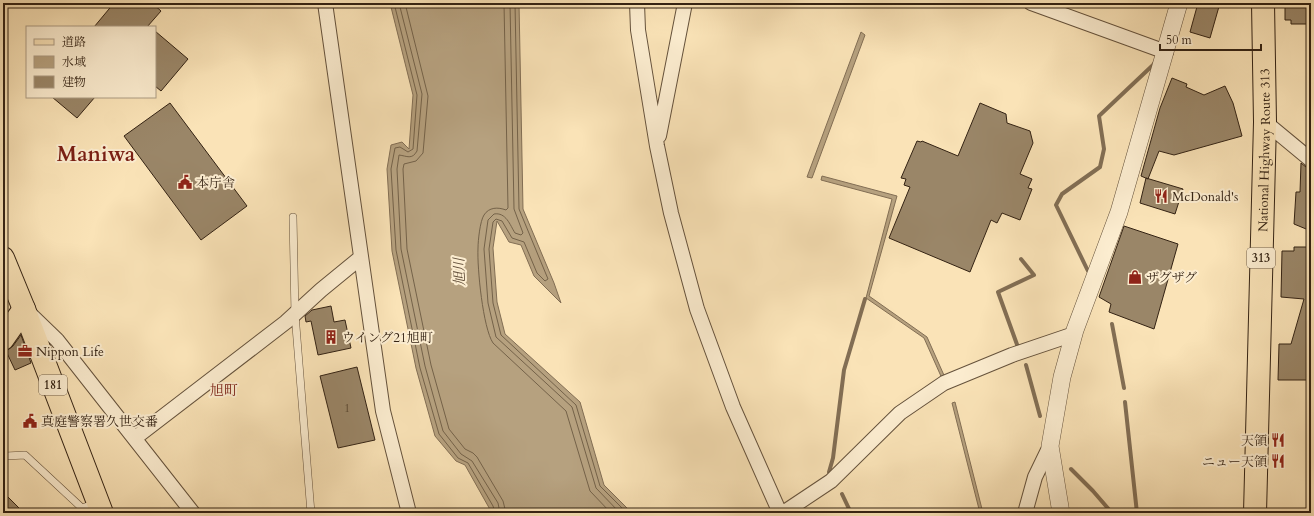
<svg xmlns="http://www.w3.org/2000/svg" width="1314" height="516" font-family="Cardo,'Noto Serif JP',serif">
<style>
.water{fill:#b6a17f;stroke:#826e54}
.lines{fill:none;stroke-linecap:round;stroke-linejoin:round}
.shore{stroke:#746249;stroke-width:1}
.stream{stroke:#826e54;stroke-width:4}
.building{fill:#9a8668;stroke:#332213}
.service-casing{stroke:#65523c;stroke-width:8}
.minor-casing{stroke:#65523c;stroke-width:16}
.tertiary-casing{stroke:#65523c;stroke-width:18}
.primary-casing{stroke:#332213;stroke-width:24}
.trunk-casing{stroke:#332213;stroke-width:24}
.service{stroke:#fcedd0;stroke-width:7}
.minor{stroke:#fcedd0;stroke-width:14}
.tertiary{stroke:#fcedd0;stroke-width:17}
.primary{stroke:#fae3b7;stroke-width:22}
.trunk{stroke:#fae3b7;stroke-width:22}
.labels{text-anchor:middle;stroke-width:4;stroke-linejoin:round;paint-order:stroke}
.number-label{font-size:11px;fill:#4d3b28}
.shield{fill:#fcedd0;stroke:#6f5f4c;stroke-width:1}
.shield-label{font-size:12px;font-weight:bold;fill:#332213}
.street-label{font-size:13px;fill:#332213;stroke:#fcedd0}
.poi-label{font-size:13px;fill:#332213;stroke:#fcedd0;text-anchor:start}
.water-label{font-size:14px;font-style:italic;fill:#614e39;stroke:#fcedd0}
.neighbourhood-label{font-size:14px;fill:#7a1f14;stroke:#fcedd0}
.town-label{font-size:21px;font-weight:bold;fill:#7a1f14;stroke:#fcedd0}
</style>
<rect width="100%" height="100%" fill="#fae3b7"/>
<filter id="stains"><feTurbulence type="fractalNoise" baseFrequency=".005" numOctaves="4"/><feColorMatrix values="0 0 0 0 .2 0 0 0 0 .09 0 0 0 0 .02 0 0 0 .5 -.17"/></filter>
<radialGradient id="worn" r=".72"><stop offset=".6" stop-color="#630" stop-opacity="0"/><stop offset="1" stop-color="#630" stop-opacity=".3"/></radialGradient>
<path class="water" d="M 390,3 L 519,3 L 523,209 L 554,283 L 561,303 L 534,276 L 521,245 L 509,242 L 497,221 L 493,248 L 497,302 L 505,334 L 580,402 L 604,485 L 632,513 L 492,513 L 465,465 L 456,461 L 435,436 L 416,368 L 392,251 L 387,169 L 391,145 L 402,142 L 409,149 L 413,95 Z
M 861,32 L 865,35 L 812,178 L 807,177 Z
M 822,176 L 897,196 L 869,296 L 927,337 L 947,382 L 944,383 L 924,338 L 866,298 L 892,199 L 821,180 Z
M 955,402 L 983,513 L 980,513 L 952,403 Z"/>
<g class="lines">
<path class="shore" d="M 394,3 L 417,95 L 413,149 L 408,152 L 400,147 L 395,148 L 391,169 L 396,250 L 420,368 L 439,434 L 458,458 L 468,463 L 493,506 L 495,513
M 399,3 L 422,94 L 417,151 C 412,160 407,156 399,155 L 397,169 L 401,249 L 425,366 L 443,431 L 461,454 L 472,461 L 498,503 L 500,513
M 405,3 L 428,96 L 423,153 L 416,161 L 404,164 L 403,169 L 407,249 L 431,365 L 449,429 L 465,449 L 473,453 L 477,457 L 503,501 L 506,513
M 504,3 L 508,208 L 506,210 C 498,207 489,207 484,215 C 480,221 478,241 478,248 C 477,268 483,328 493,343 L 566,411 L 590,491 L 611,513
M 510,3 L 514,209 L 523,233 L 521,235 L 515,233 C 510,225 506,212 494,214 L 488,220 L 484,249 L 488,303 L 496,337 L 572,407 L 596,488 L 620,513
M 515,3 L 519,209 L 548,279 L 545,281 L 537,273 L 524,242 L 512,238 L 502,221 L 496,219 L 493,222 L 489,249 L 493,303 L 501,335 L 576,405 L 600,486 L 627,513"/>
<path class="stream" d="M 1088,271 L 1056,205 L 1062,194 L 1100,167 L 1104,149 L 1099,116 L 1153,65 L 1155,62
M 1112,324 L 1124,388
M 1019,350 L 998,292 L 1034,275 L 1021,259
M 1026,365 L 1040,416
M 1125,402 L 1137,513
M 1071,469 L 1093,491 L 1112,513
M 829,472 L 833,458 L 844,370 L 865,299
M 842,494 L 851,513"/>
</g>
<path class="building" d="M 114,3 L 152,3 L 161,11 L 147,27 L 94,27 Z
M 1198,3 L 1220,3 L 1210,38 L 1190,32 Z
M 1285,3 L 1310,4 L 1310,24 L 1291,24 L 1291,20 L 1285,20 Z
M 155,31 L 188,59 L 161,91 L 155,86 Z
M 1172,78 L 1187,84 L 1186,87 L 1204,95 L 1225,86 L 1233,103 L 1242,136 L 1174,155 L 1159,151 L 1148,179 L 1141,176 L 1160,108 Z
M 52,97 L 95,97 L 77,118 Z
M 170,103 L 247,206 L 201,240 L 124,136 Z
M 980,103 L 1006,114 L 1007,123 L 1030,131 L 1033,143 L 1020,174 L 1032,179 L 1028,188 L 1032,189 L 1020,220 L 1002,213 L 997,223 L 991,220 L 970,272 L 889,238 L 910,187 L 904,185 L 906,179 L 901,178 L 917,141 L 921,142 L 922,141 L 958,156 Z
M 1301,163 L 1311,171 L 1311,231 L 1294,224 L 1296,192 L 1300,192 Z
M 1146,178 L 1183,189 L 1175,214 L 1140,203 Z
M 1124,226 L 1178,244 L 1154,329 L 1109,312 L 1111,304 L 1099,297 Z
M 1294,247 L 1311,247 L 1311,375 L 1310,380 L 1278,380 L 1279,344 L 1291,344 L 1304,299 L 1281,297 L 1282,251 L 1294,251 Z
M 331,306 L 334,322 L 345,320 L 351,348 L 318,355 L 311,321 L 306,322 L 305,316 L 312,310 Z
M 21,335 L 31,363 L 15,370 L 6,351 L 13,346 Z
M 357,367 L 375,440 L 338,448 L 320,376 Z
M 3,492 L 24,513 L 3,513 Z"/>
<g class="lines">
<defs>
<path id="service" d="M 293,217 L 295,314 L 311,513
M 3,460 L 6,456 L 25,455 L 82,508 L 96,503"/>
<path id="minor" d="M 325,3 L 383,411 L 409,513
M 637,3 L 638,30 L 657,146 L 671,213 L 697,309 L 733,407 L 780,513
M 1031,3 L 1166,52
M 1265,122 L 1311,160
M 659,136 L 685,3
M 29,313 L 57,340 L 193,513
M 135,438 L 286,322 L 321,290 L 360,258
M 783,513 L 831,481 L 900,413 L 944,383 L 1012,355 L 1074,334
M 1025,513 L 1035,477 L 1050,446"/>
<path id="tertiary" d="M 1061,513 L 1050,446 L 1062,377 L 1075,330 L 1119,212 L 1179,3"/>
<path id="primary" d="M 3,339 L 24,309"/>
<g id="trunk">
<path d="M 3,258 L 24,309 L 102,513"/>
<path id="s1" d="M 1255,513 L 1265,122 L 1263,3"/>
</g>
</defs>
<use href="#service" class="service-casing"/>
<use href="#minor" class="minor-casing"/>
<use href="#tertiary" class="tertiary-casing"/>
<use href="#primary" class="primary-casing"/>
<use href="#trunk" class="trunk-casing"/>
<use href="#service" class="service"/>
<use href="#minor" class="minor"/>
<use href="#tertiary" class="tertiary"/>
<use href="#primary" class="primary"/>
<use href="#trunk" class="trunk"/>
</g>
<defs>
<symbol id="civic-bare" viewBox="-9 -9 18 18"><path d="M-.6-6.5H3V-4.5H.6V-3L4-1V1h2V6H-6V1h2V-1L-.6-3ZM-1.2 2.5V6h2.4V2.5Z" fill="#8f2418" stroke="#fcedd0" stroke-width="2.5" paint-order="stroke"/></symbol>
<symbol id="restaurant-bare" viewBox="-9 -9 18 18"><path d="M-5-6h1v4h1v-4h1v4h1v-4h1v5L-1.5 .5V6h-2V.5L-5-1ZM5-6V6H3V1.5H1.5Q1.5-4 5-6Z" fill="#8f2418" stroke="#fcedd0" stroke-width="2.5" paint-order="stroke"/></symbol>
<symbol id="shop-bare" viewBox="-9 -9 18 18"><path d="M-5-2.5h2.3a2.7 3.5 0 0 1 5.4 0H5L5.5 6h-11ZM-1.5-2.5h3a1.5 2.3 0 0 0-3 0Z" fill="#8f2418" stroke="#fcedd0" stroke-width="2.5" paint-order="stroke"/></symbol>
<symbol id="building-bare" viewBox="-9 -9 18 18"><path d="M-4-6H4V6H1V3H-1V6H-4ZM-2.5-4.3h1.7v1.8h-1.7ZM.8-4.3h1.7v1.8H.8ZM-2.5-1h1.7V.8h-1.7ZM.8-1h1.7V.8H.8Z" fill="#8f2418" stroke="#fcedd0" stroke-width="2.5" paint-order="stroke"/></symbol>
<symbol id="office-bare" viewBox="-9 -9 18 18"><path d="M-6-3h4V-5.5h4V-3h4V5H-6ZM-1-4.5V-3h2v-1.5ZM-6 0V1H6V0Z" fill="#8f2418" stroke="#fcedd0" stroke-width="2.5" paint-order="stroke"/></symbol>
</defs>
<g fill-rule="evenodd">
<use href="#civic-bare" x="175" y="172" width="20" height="20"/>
<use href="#restaurant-bare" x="1151" y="186" width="20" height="20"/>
<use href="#shop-bare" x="1125" y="267" width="20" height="20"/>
<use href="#building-bare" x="321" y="327" width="20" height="20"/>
<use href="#office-bare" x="15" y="341" width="20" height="20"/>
<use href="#civic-bare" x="20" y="411" width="20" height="20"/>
<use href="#restaurant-bare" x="1268" y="430" width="20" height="20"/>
<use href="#restaurant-bare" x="1268" y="451" width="20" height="20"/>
</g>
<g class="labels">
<g class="number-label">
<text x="347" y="412">1</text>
</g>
<g class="shield">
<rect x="1247" y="248" width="28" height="20" rx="3"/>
<rect x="39" y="375" width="28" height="20" rx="3"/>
</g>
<g class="shield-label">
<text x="1261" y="262">313</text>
<text x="53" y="389">181</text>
</g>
<g class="street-label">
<text dy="5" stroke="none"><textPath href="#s1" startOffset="363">National Highway Route 313</textPath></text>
</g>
<g class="poi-label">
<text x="196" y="187">本庁舎</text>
<text x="1172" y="201">McDonald's</text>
<text x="1146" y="282">ザグザグ</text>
<text x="342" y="342">ウイング21旭町</text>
<text x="36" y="356">Nippon Life</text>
<text x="41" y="426">真庭警察署久世交番</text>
<text x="1267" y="445" text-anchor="end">天領</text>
<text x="1267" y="466" text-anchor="end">ニュー天領</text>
</g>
<g class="water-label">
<text transform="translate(459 272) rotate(-92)" y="5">旭川</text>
</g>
<g class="neighbourhood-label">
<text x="224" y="395">旭町</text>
</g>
<g class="town-label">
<text x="96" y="161">Maniwa</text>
</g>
</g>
<rect width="1314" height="516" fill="none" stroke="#fae3b7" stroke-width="16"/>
<rect x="4" y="4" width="1306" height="508" fill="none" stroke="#332213" stroke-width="2"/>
<rect x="8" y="8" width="1298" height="500" fill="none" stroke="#332213"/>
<rect x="26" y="26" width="130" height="72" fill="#fcedd0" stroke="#ac9c84"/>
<rect x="34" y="39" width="20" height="6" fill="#fae3b7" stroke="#ac9c84"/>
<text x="62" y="46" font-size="12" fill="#332213">道路</text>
<rect x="34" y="56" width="20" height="12" fill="#b6a17f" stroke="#ac9c84"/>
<text x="62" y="66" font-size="12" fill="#332213">水域</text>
<rect x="34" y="76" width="20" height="12" fill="#9a8668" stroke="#ac9c84"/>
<text x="62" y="86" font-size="12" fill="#332213">建物</text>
<path d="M1160 44v6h101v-6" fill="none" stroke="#332213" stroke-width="2"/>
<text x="1166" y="44" font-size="12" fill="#332213" stroke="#fcedd0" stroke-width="3" paint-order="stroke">50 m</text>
<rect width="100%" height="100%" filter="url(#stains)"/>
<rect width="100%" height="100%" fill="url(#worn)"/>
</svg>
